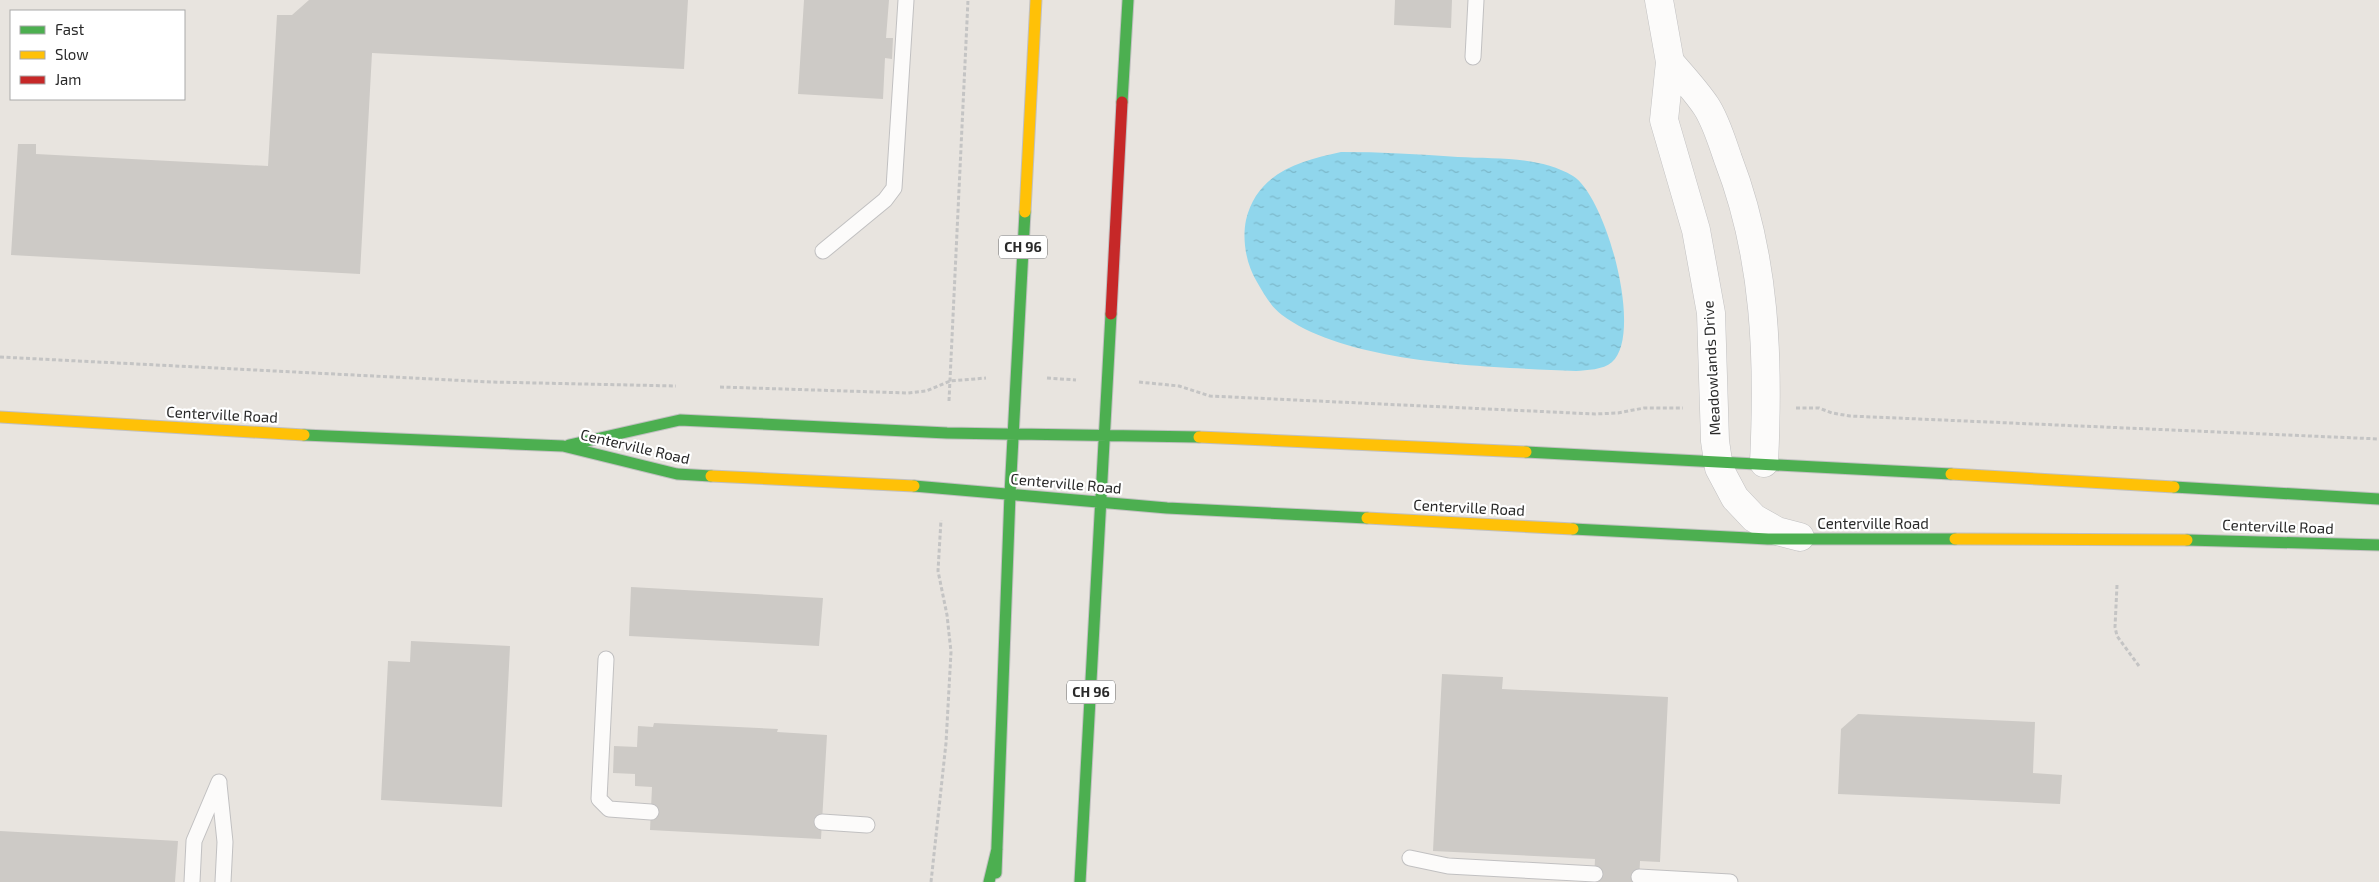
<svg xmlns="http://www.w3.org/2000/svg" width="2379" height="882" font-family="'Exo 2',sans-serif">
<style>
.water{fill:url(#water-ripples)}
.building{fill:#cdcac6}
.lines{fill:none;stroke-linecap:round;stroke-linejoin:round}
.lane-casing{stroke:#c1c0c1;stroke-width:17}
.street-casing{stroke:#c1c0c1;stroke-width:29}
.fast-casing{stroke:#c1c0c1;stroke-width:13}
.slow-casing{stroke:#c1c0c1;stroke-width:13}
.jam-casing{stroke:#c1c0c1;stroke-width:13}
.path{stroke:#c4c4c4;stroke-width:3;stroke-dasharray:4 2.5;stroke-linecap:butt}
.lane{stroke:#fcfbfa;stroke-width:15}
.street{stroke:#fcfbfa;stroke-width:28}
.fast{stroke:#4caf50;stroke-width:11}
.slow{stroke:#ffc107;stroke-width:11}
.jam{stroke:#c62828;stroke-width:11}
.labels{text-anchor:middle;stroke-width:4.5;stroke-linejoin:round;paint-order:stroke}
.shield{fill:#fff;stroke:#696969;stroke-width:1}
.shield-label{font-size:14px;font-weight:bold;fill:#292929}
.street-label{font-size:15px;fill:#292929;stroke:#fff}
</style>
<defs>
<pattern id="water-ripples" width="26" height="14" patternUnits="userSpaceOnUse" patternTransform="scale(1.25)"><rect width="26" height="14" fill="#90d6ec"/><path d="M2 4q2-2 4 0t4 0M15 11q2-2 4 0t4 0" fill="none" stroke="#7cb8ca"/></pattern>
</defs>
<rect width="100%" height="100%" fill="#e8e4df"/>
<path class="water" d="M 1341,152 C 1380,152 1419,154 1458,157 C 1496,159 1540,156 1573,176 C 1606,196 1644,334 1612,362 C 1603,370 1587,370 1576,371 C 1493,367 1349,365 1282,315 C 1271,307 1264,294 1257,282 C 1246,264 1242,240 1246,220 C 1257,173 1299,161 1341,152 Z"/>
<path class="building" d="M 309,0 L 688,0 L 684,69 L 372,53 L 360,274 L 11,255 L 18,144 L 36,144 L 36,154 L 268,166 L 277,15 L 292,15 Z
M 804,0 L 889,0 L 886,38 L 893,38 L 892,59 L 885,58 L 883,99 L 798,94 Z
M 1395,0 L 1452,0 L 1451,28 L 1394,25 Z
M 631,587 L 823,598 L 819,646 L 629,636 Z
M 411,641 L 510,646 L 502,807 L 381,800 L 388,661 L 410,662 Z
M 1442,674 L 1503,677 L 1502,689 L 1668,697 L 1660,862 L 1640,861 L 1639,882 L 1594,882 L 1595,859 L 1433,851 Z
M 1858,714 L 2035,722 L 2033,773 L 2062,775 L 2060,804 L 1838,794 L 1841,729 Z
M 654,723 L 778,729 L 777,732 L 827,735 L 821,839 L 650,830 L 652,787 L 635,786 L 635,774 L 613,773 L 614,746 L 637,747 L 638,726 L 653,727 Z
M 0,831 L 178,841 L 175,882 L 0,882 Z"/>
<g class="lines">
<defs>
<path id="lane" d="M 1473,57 L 1476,0
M 823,251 L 885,200 L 894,188 L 906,0
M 606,659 L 599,799 L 609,809 L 651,812
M 219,784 L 225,842 L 223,882
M 822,822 L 867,825
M 1410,858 L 1448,866 L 1595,874
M 1639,877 L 1730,882
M 192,882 L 194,841 L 219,782"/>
<path id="street" d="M 1659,0 L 1670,62 L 1664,120 L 1696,230 L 1711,313 L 1715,441 L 1719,468 L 1735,498 L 1754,518 L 1777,531 L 1800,537
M 1670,62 C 1682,76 1696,91 1706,106 C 1716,121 1722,142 1728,159 C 1766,257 1769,359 1764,463"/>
<path id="fast" d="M 1122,102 L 1128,0
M 304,435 L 563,446 L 677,474 L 711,476
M 569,445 L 680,420 L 947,433 L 1199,437
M 1526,452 L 1951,474
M 914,486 L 1167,508 L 1367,518
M 2174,487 L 2379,499
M 1573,529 L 1768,539 L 1955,539
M 2187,540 L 2379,545
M 996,873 L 1010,494 L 1025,212
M 989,882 L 997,849
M 1080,882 L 1111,314"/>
<path id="slow" d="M 1025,212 L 1036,0
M 0,417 L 304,435
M 1199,437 L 1526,452
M 1951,474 L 2174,487
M 711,476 L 914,486
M 1367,518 L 1573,529
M 1955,539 L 2187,540"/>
<path id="jam" d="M 1111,314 L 1122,102"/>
</defs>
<use href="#lane" class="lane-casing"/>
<use href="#street" class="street-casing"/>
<use href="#fast" class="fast-casing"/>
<use href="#slow" class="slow-casing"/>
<use href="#jam" class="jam-casing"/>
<path class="path" d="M 0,357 L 491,382 L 676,386
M 1047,378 L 1076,380
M 1139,382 L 1179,386 L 1210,396 L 1595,414 L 1618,413 L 1644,408 L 1683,408
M 720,387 L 908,393 L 926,391 L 950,381 L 986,378
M 949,401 L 968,0
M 1796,408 L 1819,408 L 1832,413 L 1850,416 L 2379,439
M 2117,585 L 2115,627 L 2117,636 L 2139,666
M 931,882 L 946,743 L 951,652 L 947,615 L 938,571 L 941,520"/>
<use href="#lane" class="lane"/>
<use href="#street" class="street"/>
<use href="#fast" class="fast"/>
<use href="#slow" class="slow"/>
<use href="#jam" class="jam"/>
</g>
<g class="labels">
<g class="shield">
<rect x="999" y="235.5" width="48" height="23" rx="4"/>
<rect x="1067" y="680.5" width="48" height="23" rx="4"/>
</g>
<g class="shield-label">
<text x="1023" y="252">CH 96</text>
<text x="1091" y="697">CH 96</text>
</g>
<g class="street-label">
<text transform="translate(1712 368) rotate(-93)" y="5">Meadowlands Drive</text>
<text transform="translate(222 415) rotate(3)" y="5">Centerville Road</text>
<text transform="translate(635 447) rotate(13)" y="5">Centerville Road</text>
<text transform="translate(1066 484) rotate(5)" y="5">Centerville Road</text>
<text transform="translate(1469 508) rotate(3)" y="5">Centerville Road</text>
<text x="1873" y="529">Centerville Road</text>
<text transform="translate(2278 527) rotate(2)" y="5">Centerville Road</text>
</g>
</g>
<rect x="10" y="10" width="175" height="90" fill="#ffffff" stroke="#a9a9a9"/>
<rect x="20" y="26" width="25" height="8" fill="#4caf50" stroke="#a9a9a9"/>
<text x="55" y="35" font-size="15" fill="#292929">Fast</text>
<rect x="20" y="51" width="25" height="8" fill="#ffc107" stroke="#a9a9a9"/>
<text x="55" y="60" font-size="15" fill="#292929">Slow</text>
<rect x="20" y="76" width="25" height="8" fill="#c62828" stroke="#a9a9a9"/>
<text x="55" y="85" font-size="15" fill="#292929">Jam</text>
</svg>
